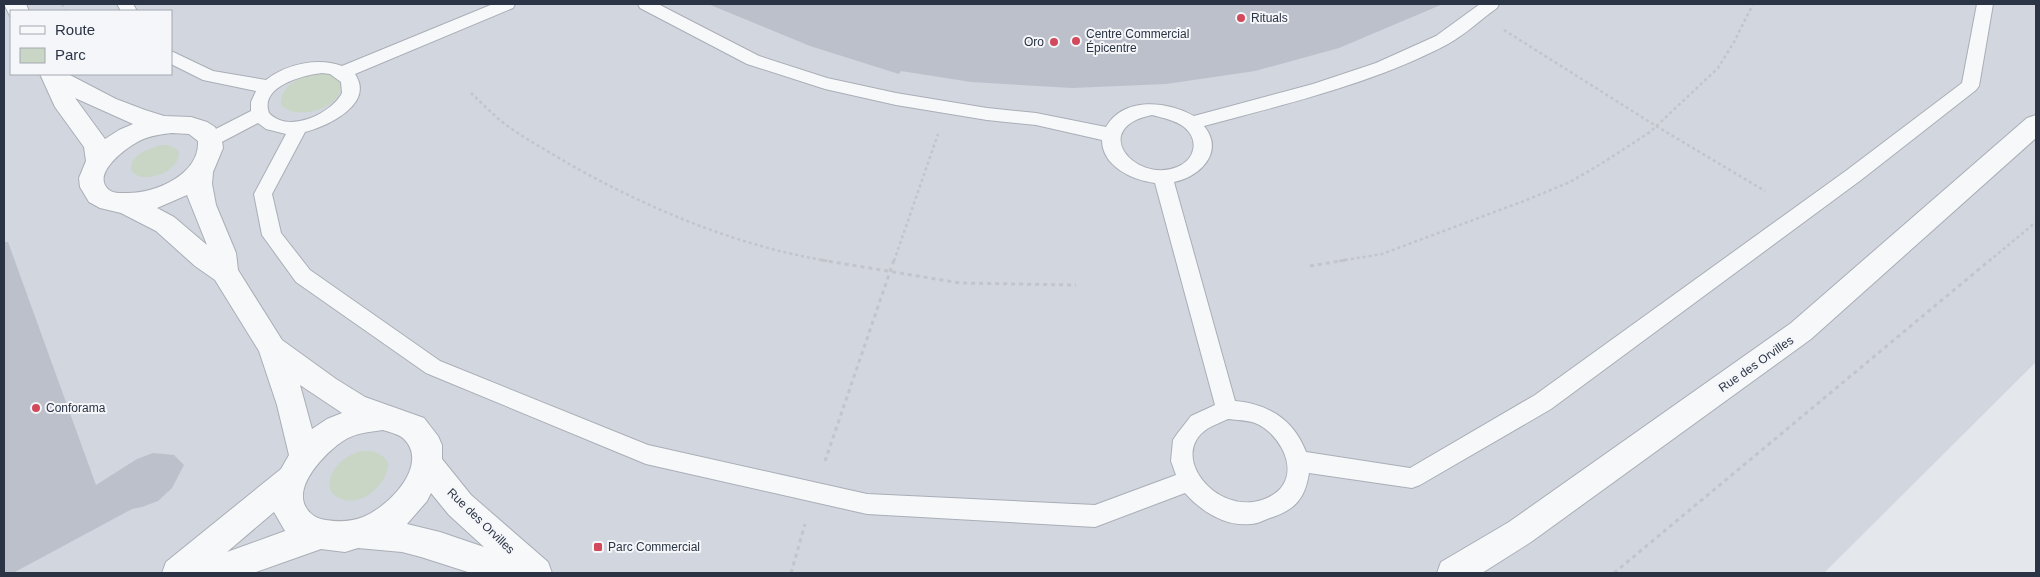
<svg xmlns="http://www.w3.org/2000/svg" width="2040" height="577" font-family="Arial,sans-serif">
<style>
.built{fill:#d2d6de;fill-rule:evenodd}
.green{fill:#c9d6c5}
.building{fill:#bbc0ca}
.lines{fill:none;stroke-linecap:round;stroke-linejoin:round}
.service-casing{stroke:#a9aeb7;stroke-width:2}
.minor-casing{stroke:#a9aeb7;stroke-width:2}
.path-far1{stroke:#c2c5cb;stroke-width:2.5;stroke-dasharray:3 3;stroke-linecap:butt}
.path{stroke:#c2c5cb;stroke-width:3;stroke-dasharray:4 4;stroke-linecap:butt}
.service{fill:#f7f8fa;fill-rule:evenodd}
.minor{fill:#f7f8fa;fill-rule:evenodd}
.poi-dot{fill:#d1495b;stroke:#f4f6f9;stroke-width:2}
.labels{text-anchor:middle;stroke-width:4;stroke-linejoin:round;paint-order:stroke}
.poi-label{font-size:12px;fill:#2b3445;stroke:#f4f6f9;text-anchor:start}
.street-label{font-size:12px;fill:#2b3445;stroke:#f4f6f9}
</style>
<rect width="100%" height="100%" fill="#e4e7ec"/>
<path class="built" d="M 4,4 L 2036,4 L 2036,362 L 1824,573 L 4,573 ZM 11,11 L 171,11 L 171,74 L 11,74 Z"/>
<path class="green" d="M 326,73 L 340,79 C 350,106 298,123 281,105 C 280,81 307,74 326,73 Z
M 161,145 L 168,145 L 178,150 C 184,171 142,187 131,170 C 130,155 148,149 161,145 Z
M 362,451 C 374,451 380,452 388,462 C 389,485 359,510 337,497 C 321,488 334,466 344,459 C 350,455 355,453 362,451 Z"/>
<path class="building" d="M 708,4 L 1443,4 L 1339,48 L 1255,71 L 1166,84 L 1072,88 L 971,82 L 901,71 L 899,74 L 810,46 Z
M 4,242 L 8,242 L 96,485 L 137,459 L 153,453 L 174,455 L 184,465 L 172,488 L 158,501 L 142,507 L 132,509 L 13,573 L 4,573 Z"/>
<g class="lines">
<defs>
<path id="service" d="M 117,4 L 133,4 L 137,11 L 121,11 Z
M 493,4 L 515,4 L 513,8 L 355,74 C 375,104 328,126 305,132 L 272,194 L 281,233 L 310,270 L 440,361 L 648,445 L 867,494 L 1095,505 L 1176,475 L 1171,461 L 1173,440 L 1177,434 L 1191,416 L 1215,405 L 1155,183 C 1132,180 1102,166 1102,140 L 1036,125 L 987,120 L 896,105 L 825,89 L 747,64 L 640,8 L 638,4 L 658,4 L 759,56 L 827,78 L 896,93 L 987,108 L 1036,113 L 1106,127 C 1124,96 1167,101 1194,116 L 1313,84 L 1376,63 L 1436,36 L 1480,4 L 1499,4 L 1497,8 C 1480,20 1466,34 1448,44 C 1372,84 1286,104 1204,126 C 1225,152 1200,177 1174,182 L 1235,401 C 1269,404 1294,420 1306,452 L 1410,468 L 1535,395 L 1847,170 L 1962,83 L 1977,4 L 1993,4 L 1979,86 L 1976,90 L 1861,180 L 1551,409 L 1420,485 L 1412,488 L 1309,473 C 1305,499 1295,510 1270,518 C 1264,520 1257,524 1251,524 C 1225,527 1201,511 1185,493 L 1095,527 L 867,514 L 646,464 L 426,373 L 296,282 L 262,235 L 254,194 L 286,134 L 266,129 L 258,123 L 216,145 L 210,146 L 204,145 L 201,140 L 204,135 L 251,111 L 251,102 L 256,91 L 203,80 L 171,64 L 171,51 L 213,71 L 266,80 C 286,64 318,57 342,66 ZM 322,73 L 330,74 L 341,82 L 342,93 C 331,114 288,134 269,113 C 259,86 304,75 322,73 ZM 1152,115 C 1163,118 1175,120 1184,127 C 1200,140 1195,160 1177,167 C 1135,184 1088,128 1152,115 ZM 1228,419 C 1237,420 1247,420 1255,423 C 1276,431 1297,463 1283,485 C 1278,493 1270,497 1262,500 C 1215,515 1168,455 1207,429 C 1213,425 1222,422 1228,419 Z"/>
<path id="minor" d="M 4,4 L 26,4 L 29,11 L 11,11 L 10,16 Z
M 40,74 L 68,74 L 116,99 L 145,110 L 164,116 L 191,117 L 207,122 L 215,127 L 222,141 L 223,148 L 213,172 L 212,184 L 216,205 L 236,253 L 238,270 L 282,340 L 336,379 L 365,397 L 424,418 L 438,436 L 442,445 L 442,459 L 471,495 L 548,562 L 552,573 L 471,573 L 421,557 L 402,552 L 358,548 L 345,552 L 321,549 L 253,573 L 162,573 L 166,562 L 281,469 L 289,455 L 277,405 L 259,351 L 215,280 L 195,266 L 156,231 L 121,213 L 100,208 L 89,202 L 80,187 L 79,178 L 86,161 L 84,147 L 55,107 ZM 75,98 L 133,124 L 119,130 L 105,139 ZM 172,133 L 189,134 L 198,141 C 200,174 156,193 128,193 C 122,193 114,194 109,190 C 90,174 126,148 139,141 C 149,136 161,134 172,133 ZM 187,195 L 207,245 L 174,217 L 157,208 ZM 300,385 L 342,413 L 327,419 L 312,429 ZM 383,430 C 389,432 399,434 404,439 C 430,465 388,507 363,517 C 350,522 339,522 326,520 C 318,519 311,515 307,509 C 291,487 326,452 343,441 C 355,433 369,432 383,430 ZM 431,493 L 449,515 L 484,547 L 440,532 L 407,524 L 427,501 ZM 274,512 L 285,531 L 227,552 Z
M 2036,115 L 2036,138 L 1811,339 L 1531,542 L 1482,573 L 1437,573 L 1441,562 L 1509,522 L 1791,323 L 2027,118 Z"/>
</defs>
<use href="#service" class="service-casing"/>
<use href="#minor" class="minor-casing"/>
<path class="path-far1" d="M 62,4 L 65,11
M 1504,30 L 1656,126 L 1765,191
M 471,93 C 482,103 493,115 505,124 C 525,139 548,151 569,164 C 649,209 737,246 828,261
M 894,261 L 938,134
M 1339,261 L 1382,254 L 1524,201 L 1570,182 L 1604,162 L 1650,132 L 1718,68 L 1734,42 L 1753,4
M 1989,261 L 2036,222"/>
<path class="path" d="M 821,260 L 960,283 L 1076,285
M 1310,266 L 1346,260
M 825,461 L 894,260
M 791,573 L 805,524
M 1614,573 L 1990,260"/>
<use href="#service" class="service"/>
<use href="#minor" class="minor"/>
</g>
<g class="poi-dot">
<circle cx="1241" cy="18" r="5"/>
<circle cx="1076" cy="41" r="5"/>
<circle cx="1054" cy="42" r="5"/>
<circle cx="36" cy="408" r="5"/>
<rect x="593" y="542" width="10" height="10" rx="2.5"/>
</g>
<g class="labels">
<g class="poi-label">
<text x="1251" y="22">Rituals</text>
<text x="1086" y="38">Centre Commercial<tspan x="1086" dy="14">Épicentre</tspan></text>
<text x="1044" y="46" text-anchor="end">Oro</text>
<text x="46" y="412">Conforama</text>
<text x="608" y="551">Parc Commercial</text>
</g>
<g class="street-label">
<text transform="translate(1756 364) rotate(-35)" y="4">Rue des Orvilles</text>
<text transform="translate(481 521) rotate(44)" y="4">Rue des Orvilles</text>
</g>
</g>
<rect width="2040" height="577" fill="none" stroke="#2b3445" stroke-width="10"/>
<rect x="10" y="10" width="162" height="65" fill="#f4f6f9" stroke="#a4a8b1"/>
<rect x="20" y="26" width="25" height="8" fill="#f7f8fa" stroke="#a4a8b1"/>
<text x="55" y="35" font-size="15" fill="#2b3445">Route</text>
<rect x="20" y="48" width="25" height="15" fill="#c9d6c5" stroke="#a4a8b1"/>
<text x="55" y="60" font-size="15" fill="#2b3445">Parc</text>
</svg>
